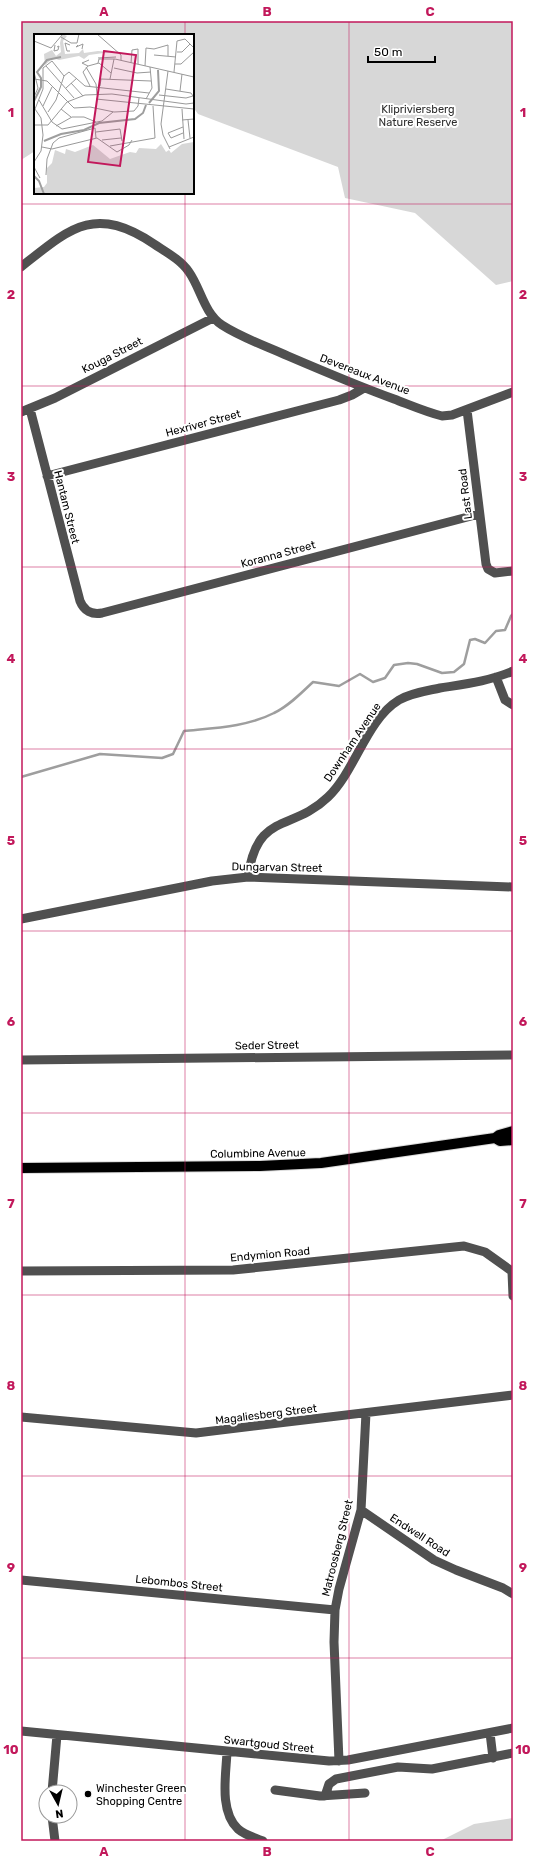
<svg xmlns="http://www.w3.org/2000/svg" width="534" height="1862" font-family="Rubik,sans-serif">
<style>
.green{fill:#d7d7d7}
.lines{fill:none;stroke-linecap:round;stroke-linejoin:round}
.stream{stroke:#9e9e9e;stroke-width:2.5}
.major-casing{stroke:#dbdbdb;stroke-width:12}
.minor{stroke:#505050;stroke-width:9}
.major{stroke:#000;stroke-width:10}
.grid{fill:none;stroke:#c2185b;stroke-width:1;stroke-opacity:0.55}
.poi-dot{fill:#000;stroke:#fff;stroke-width:1.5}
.labels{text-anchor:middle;stroke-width:4;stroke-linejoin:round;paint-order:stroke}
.park-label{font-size:11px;fill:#2e2e2e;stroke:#fff}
.street-label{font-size:11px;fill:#000;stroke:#fff}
.poi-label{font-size:11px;fill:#000;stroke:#fff;text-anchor:start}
.inset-river{fill:none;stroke:#9e9e9e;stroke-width:2}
.inset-road{fill:none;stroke:#999;stroke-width:1}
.view{fill:#c2185b;fill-opacity:0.15;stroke:#c2185b;stroke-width:2}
.inset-edge{fill:none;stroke:#000;stroke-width:2}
.neatline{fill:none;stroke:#c2185b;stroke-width:1.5}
.grid-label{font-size:13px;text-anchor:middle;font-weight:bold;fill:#c2185b}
</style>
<rect width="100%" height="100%" fill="#fff"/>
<path class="green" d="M 21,21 L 513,21 L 513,281 L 496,285 L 415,213 L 345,198 L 338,167 L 198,114 L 193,107 L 193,35 L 35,35 L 35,151 L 21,160 Z
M 513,1818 L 513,1841 L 440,1841 L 474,1824 Z"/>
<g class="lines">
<path class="stream" d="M 21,777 L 100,754 L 162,758 L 173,754 L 184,731 C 213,728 247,727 274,713 C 289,706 301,693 313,682 L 339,686 L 360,674 L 373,682 L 385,678 L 394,665 L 408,663 L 417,664 L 442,673 L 454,672 L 464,664 L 470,640 L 475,639 L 485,643 L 496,631 L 505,630 L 511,616 L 513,614"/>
<defs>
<path id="major" d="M 495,1138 L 499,1135 L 513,1131
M 21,1168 L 260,1166 L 321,1163 L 495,1138 L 500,1141 L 513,1140"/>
</defs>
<use href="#major" class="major-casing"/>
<path class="minor" d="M 21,267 C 70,228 94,204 154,244 C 166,252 181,260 189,272 C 201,289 204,313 222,325 C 242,338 266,346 288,356 C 323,371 358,386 394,399 C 410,405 426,412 442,416 L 452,415 L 513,392
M 30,409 L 80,601 C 84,611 92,615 102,613 L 479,514
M 467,410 L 486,564 L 488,569 L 495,573 L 513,571
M 21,412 L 55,398 L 213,318
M 47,476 L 339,400 L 352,395 L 364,388
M 496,677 L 505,700 L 513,705
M 248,877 C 257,811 292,832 328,797 C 356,770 366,720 399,700 C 411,693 426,691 440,688 C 465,684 490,681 513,671
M 21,919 L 212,881 L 248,877 L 513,887
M 21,1060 L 513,1055
M 21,1271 L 233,1270 L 464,1246 L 485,1252 L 513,1272
M 512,1272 L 513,1296
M 21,1417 L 196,1433 L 513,1395
M 361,1510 L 434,1560 L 456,1570 L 503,1588 L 513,1594
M 21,1580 L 335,1610
M 21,1731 L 329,1761 L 348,1760 L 513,1728
M 490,1733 L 493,1758
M 227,1752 C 226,1775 219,1811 238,1829 C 245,1835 255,1838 263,1841
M 339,1761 L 334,1642 L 335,1610 L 339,1589 L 361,1510 L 366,1413
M 275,1790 L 320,1796 L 365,1793
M 52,1792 L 57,1735
M 325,1796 L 329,1784 L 336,1779 L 398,1767 L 432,1769 L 513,1753
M 52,1816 L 55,1841"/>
<use href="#major" class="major"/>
</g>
<path class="grid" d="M 185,21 L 185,35M 349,21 L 349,1841M 185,193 L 185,1841M 21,204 L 513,204M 21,386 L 513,386M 21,567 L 513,567M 21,749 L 513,749M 21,931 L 513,931M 21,1113 L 513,1113M 21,1295 L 513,1295M 21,1476 L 513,1476M 21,1658 L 513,1658"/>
<circle class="poi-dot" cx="88" cy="1794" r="4"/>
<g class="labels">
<g class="park-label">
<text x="418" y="113">Klipriviersberg<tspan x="418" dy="13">Nature Reserve</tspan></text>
</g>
<g class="street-label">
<text transform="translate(112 355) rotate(-27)" y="4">Kouga Street</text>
<text transform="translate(365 374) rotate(21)" y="4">Devereaux Avenue</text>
<text transform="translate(203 423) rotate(-15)" y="4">Hexriver Street</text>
<text transform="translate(465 494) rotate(-97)" y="4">Last Road</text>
<text transform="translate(67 507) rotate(76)" y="4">Hantam Street</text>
<text transform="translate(278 554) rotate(-15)" y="4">Koranna Street</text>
<text transform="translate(352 742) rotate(-56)" y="4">Downham Avenue</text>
<text transform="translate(277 867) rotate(1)" y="4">Dungarvan Street</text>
<text transform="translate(267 1045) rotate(-1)" y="4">Seder Street</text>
<text transform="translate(258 1153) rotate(-1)" y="4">Columbine Avenue</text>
<text transform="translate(270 1254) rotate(-5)" y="4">Endymion Road</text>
<text transform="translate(266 1414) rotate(-7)" y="4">Magaliesberg Street</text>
<text transform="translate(420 1535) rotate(33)" y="4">Endwell Road</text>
<text transform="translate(337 1548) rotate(-76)" y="4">Matroosberg Street</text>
<text transform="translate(179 1583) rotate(6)" y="4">Lebombos Street</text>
<text transform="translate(269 1744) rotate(6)" y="4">Swartgoud Street</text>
</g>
<g class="poi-label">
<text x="96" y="1792">Winchester Green<tspan x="96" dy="13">Shopping Centre</tspan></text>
</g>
</g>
<g transform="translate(34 34)">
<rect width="160" height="160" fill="#fff"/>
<path d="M 28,0 L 33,2 L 29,7 L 31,20 L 45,19 L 49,15 L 50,19 L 64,17 L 77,18 L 55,21 L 50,25 L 45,22 L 25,26 L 19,24 L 11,31 L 10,20 L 18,16 L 22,22 L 27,18 L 26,9 ZM 160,108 L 160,160 L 0,160 L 0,154 L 10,153 L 13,149 L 13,134 L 18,129 L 21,116 L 31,120 L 32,115 L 41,118 L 59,111 L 76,125 L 96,118 L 102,119 L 105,114 L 122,115 L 127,110 L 132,118 L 135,116 L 137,119 L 148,110 Z" fill="#d7d7d7"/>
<path class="inset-river" d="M 0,67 L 7,53 L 7,44 L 3,38 L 13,26 L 27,23M 115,69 L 125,57 L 124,36M 10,107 L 27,100 L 50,96 L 65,89 L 101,85 L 109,79 L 112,71M 0,142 L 5,147 L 10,160"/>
<path class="inset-road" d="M 63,0 L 87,21 L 87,26M 27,3 L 37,9 L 43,9 L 45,0M 0,7 L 17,14 L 28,1M 21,11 L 20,17 L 24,16 L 25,12 L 23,13M 44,11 L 42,13 L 49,10 L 48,15M 120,15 L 134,11 L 134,22M 36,17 L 33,17 L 31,9 L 36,11M 143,18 L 148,18 L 156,10M 120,21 L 142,23M 64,24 L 82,23M 64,29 L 65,25 L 81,25 L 160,43M 97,29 L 98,16 L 104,15 L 104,30M 141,30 L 147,30 L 160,18M 12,32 L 40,64M 54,32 L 48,29 L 55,26M 111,32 L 112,14 L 120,15M 52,33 L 62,50 L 63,60M 80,34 L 103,39 L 117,38M 134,37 L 127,90 L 129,101 L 136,115M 0,38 L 4,54 L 0,63M 140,38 L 143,7 L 151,5 L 160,14M 0,45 L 13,47 L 40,74 L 56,73 L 80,78 L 100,77 L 104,72 L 105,64M 76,45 L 80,25M 37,49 L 49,62M 56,52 L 49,38 L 54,32 L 65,29 L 77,39M 66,52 L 67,45 L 117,47M 32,54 L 43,44M 146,57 L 148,40M 125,61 L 152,64 L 159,62 L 157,59 L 132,55M 62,65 L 160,75M 112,65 L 118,54 L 116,33M 5,66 L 18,88 L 28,95 L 68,87 L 79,78M 9,72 L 18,53M 27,75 L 37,83M 148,75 L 150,105M 14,78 L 22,66 L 30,42 L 35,38 L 51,52 L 115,59M 148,86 L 160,85M 154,86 L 156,104M 0,91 L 14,91 L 33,68 L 51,61 L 78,60 L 152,70 L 160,69M 22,92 L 38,83 L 50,83 L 62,88M 149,93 L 134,99 L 137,104 L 149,99M 62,98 L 86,95 L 88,107M 68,106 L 87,104M 76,112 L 121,104 L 119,72M 8,113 L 18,115 L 63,104 L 83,118 L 95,111 L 98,106M 135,113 L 160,103M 0,128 L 7,117 L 9,101 L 7,84 L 1,75 L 9,55 L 9,34 L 18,27 L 30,42M 0,133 L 6,144M 12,141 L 13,125 L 19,109 L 25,104 L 61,94 L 62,104"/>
<path class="view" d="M 70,17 L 102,21 L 86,132 L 54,128 Z"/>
<rect width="160" height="160" class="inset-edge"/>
</g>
<rect width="534" height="1862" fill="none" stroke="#ffffff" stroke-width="44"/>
<g transform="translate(58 1804) rotate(172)"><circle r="19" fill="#ffffff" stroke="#999999"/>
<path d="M0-3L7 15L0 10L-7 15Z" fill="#000000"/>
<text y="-6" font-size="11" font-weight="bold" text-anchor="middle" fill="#000000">N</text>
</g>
<path d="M368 56v6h67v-6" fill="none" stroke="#000000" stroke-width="2"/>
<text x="374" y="56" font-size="12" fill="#000000" stroke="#ffffff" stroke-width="3" paint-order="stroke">50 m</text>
<rect x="22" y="22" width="490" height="1818" class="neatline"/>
<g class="grid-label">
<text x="104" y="16">A</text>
<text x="267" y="16">B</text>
<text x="430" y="16">C</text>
<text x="11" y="117">1</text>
<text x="523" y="117">1</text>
<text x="11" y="299">2</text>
<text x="523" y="299">2</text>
<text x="11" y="481">3</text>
<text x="523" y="481">3</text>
<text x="11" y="663">4</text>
<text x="523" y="663">4</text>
<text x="11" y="845">5</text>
<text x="523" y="845">5</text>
<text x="11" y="1026">6</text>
<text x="523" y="1026">6</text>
<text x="11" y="1208">7</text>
<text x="523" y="1208">7</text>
<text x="11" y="1390">8</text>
<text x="523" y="1390">8</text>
<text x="11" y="1572">9</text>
<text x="523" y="1572">9</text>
<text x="11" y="1754">10</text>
<text x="523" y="1754">10</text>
<text x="104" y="1856">A</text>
<text x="267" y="1856">B</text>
<text x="430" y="1856">C</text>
</g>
</svg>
